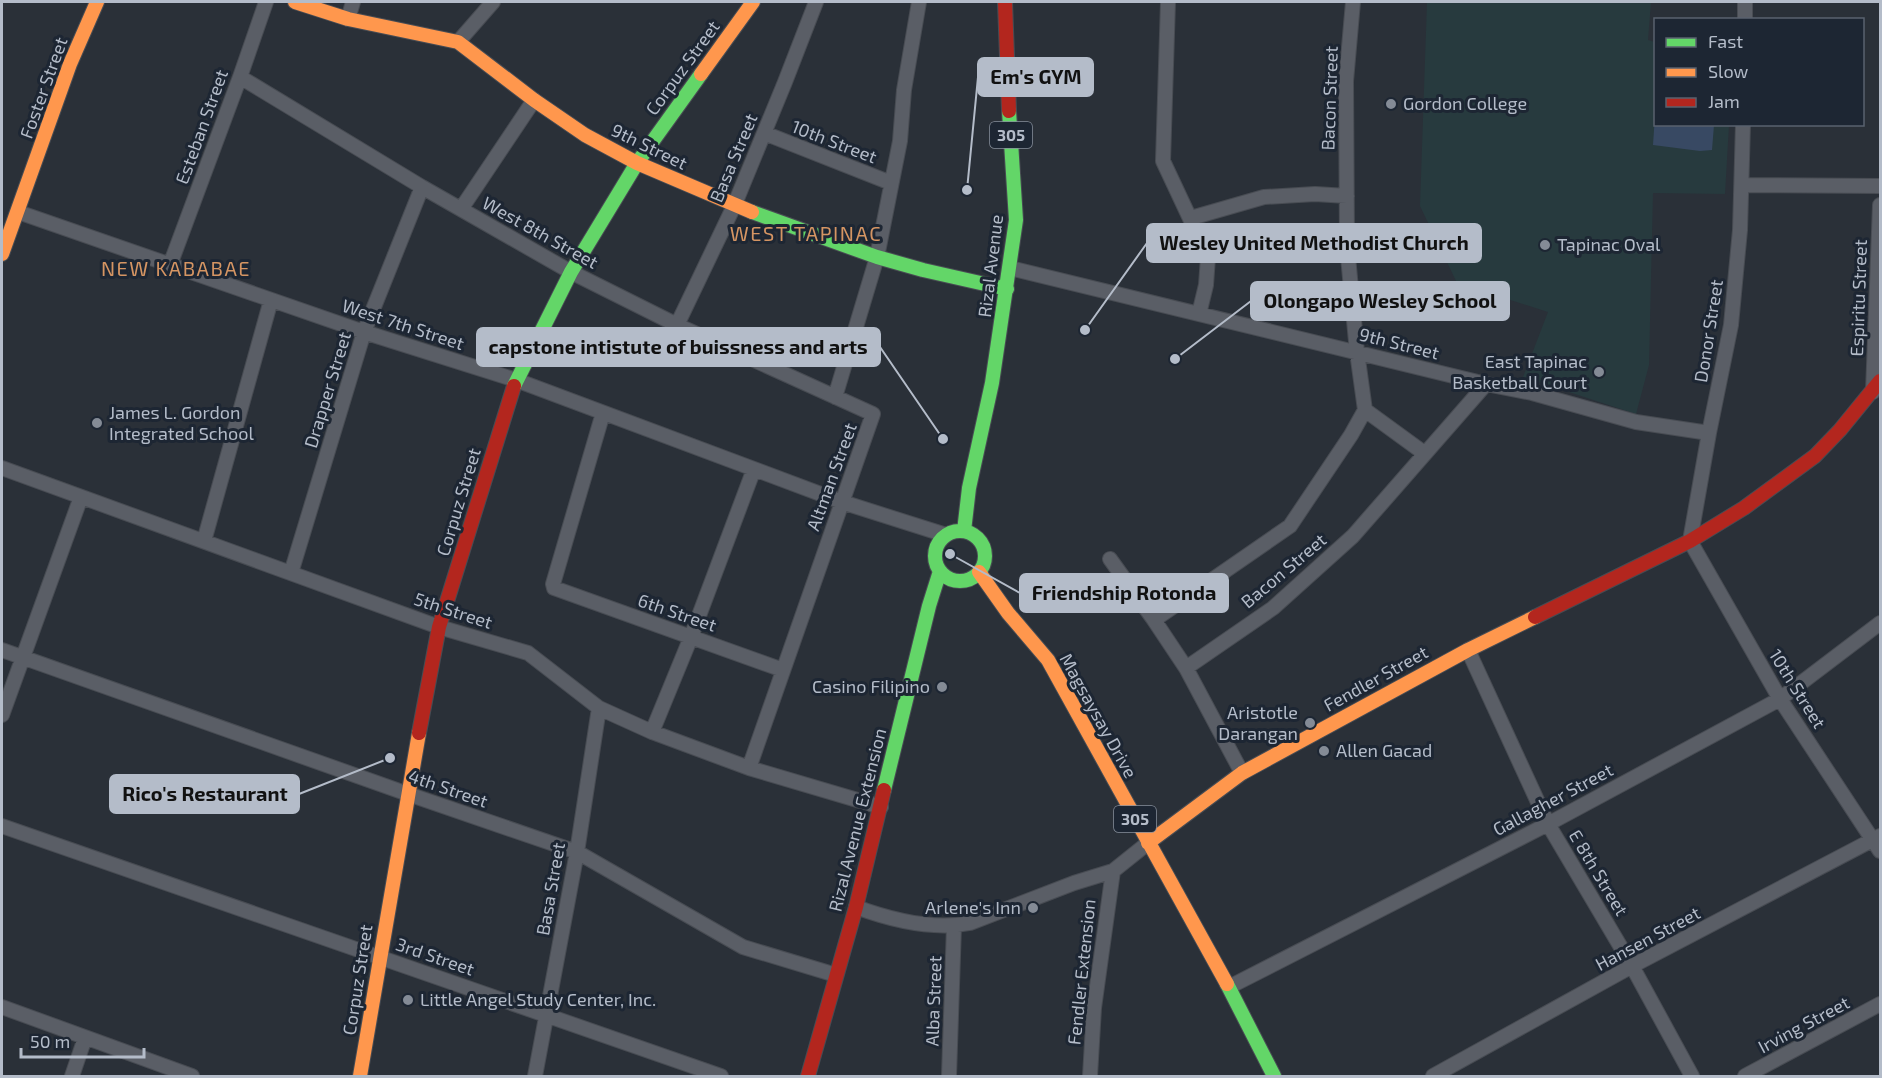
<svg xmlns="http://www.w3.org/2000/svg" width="1882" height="1078" font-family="'Exo 2',sans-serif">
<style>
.green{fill:#273a3e}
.water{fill:#384963}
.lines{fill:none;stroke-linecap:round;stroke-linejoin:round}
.street-casing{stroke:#484c53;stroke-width:16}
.fast-casing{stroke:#484c53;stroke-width:16}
.slow-casing{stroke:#484c53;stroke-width:16}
.jam-casing{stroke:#484c53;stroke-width:16}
.street{stroke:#5a5e66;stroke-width:14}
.fast{stroke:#63d668;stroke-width:14}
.slow{stroke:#ff974d;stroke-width:14}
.jam{stroke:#b3261e;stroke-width:14}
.poi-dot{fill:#848b96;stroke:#1d2633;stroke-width:2}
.labels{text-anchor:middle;stroke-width:6;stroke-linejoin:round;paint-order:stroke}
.shield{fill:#1d2633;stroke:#878f9c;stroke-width:1.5}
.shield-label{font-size:16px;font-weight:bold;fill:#b4bcc9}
.street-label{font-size:18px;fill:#b4bcc9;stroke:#1d2633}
.poi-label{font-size:18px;fill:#b4bcc9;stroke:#1d2633;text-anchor:start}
.neighbourhood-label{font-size:20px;letter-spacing:1.5px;fill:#d59563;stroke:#1d2633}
.leader{fill:none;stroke:#b4bcc9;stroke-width:2}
.callout-dot{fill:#b4bcc9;stroke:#1d2633;stroke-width:2}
.callout{fill:#b4bcc9;stroke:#b4bcc9;stroke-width:2}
.callout-label{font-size:20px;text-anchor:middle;font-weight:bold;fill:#111}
</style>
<rect width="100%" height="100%" fill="#2a3038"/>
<path class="green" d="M 1427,2 L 1651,2 L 1648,40 L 1655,42 L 1656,124 L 1729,125 L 1725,194 L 1653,193 L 1649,365 L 1636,414 L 1523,377 L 1548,312 L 1457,283 L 1420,206 Z"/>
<path class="water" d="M 1655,115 L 1656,124 L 1714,125 L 1712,150 L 1700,151 L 1653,145 Z"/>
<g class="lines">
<defs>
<path id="street" d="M 1168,2 L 1163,161 L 1208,257 L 1206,285 L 1199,314
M 1353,2 L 1346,81 L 1347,246 L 1357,352 L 1365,410 L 1424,453
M 348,19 L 353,2
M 1745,20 L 1745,2
M 458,42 L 493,2
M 240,77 L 422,187 L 571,272 L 677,325 L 873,414 L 749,768
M 1743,124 L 1740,230 L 1731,325 L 1709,433 L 1690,541 L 1780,699 L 1880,851
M 764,133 L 891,183
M 1742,185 L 1880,186
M 461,209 L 534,100
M 18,212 L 364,332 L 516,380 L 842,502 L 946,535
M 1191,218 L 1264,197 L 1315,194 L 1347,196
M 170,265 L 240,77 L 266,2
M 1010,268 L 1486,384 L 1532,393 L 1636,422 L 1709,433
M 677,325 L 734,206 L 785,82 L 816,2
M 1873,392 L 1880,205
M 835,397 L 877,257 L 900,141 L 904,90 L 919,2
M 603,413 L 553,584 L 554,588 L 783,670
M 2,468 L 439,627 L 528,653 L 599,708 L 652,732 L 749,768 L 881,807
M 204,541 L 271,300
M 1110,559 L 1154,620 L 1186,668 L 1242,773
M 291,573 L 364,332 L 422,187
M 1154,620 L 1290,526 L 1351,435 L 1365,410
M 2,650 L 408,794 L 577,852 L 743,947 L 836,975
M 1468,650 L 1548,824 L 1632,966 L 1692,1076
M 1186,668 L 1273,608 L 1353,536 L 1486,384
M 2,715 L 81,497
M 652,732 L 691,637 L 754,469
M 2,826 L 721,1076
M 856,907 C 891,920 934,930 970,923 L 1074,883 L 1113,871 L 1148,843
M 1229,987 L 1548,824 L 1780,699 L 1880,623
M 2,1007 L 192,1076
M 72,1076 L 85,1038
M 535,1076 L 577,852 L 599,708
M 949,1076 L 954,926
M 1090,1076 L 1094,1008 L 1113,871
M 1433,1076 L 1632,966 L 1880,836
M 1745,1076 L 1880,1004"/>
<path id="fast" d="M 752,212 L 877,257 L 923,270 L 1007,289
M 514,386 L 571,272 L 637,163 L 701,74
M935 556a25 25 0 1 1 50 0a25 25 0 1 1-50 0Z
M 964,531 L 969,488 L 992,383 L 1016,220 L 1009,111
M 884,790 L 929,606 L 940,571
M 1227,984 L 1274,1076"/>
<path id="slow" d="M 295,2 L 348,19 L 458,42 L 534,100 L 585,135 L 637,163 L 752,212
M 701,74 L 753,2
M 2,254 L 70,64 L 97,2
M 979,572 L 1008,613 L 1048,660 L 1227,984
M 1148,843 L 1242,773 L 1468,650 L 1535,617
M 360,1076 L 419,733"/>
<path id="jam" d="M 1005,2 L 1009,111
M 1535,617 L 1690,541 L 1744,508 L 1815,456 L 1840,430 L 1880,381
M 419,733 L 439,627 L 514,386
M 808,1076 L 856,907 L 884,790"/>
</defs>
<use href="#street" class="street-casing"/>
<use href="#fast" class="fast-casing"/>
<use href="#slow" class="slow-casing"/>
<use href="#jam" class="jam-casing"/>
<use href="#street" class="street"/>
<use href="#fast" class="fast"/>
<use href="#slow" class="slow"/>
<use href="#jam" class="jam"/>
</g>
<g class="poi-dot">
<circle cx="1391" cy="104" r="6"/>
<circle cx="1545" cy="245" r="6"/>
<circle cx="1599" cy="372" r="6"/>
<circle cx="97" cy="423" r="6"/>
<circle cx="942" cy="687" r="6"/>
<circle cx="1310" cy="723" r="6"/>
<circle cx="1324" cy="751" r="6"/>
<circle cx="1033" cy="908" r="6"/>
<circle cx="408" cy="1000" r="6"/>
</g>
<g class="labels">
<g class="shield">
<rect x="990" y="122" width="42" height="26" rx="4.5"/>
<rect x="1114" y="806" width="42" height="26" rx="4.5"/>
</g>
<g class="shield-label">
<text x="1011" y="141">305</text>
<text x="1135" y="825">305</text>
</g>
<g class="street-label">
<text transform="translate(683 68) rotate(-54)" y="6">Corpuz Street</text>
<text transform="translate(44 88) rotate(-70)" y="6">Foster Street</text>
<text transform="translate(1330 98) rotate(-88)" y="6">Bacon Street</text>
<text transform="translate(202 127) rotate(-70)" y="6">Esteban Street</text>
<text transform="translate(834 142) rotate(21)" y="6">10th Street</text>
<text transform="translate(649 147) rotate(26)" y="6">9th Street</text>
<text transform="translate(734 158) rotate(-67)" y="6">Basa Street</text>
<text transform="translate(540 233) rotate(29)" y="6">West 8th Street</text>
<text transform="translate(991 266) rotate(-83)" y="6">Rizal Avenue</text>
<text transform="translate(1859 298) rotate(-88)" y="6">Espiritu Street</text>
<text transform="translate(403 325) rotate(18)" y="6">West 7th Street</text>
<text transform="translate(1709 331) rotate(-81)" y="6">Donor Street</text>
<text transform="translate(1399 344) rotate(14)" y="6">9th Street</text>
<text transform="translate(328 390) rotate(-73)" y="6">Drapper Street</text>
<text transform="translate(832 477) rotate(-70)" y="6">Altman Street</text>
<text transform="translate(459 502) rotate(-73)" y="6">Corpuz Street</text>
<text transform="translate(1284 571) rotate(-40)" y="6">Bacon Street</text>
<text transform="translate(453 611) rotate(18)" y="6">5th Street</text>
<text transform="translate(677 613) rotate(19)" y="6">6th Street</text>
<text transform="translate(1376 679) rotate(-29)" y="6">Fendler Street</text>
<text transform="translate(1797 689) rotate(58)" y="6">10th Street</text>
<text transform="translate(1098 716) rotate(61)" y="6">Magsaysay Drive</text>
<text transform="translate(448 789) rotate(19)" y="6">4th Street</text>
<text transform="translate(1553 800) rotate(-28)" y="6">Gallagher Street</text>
<text transform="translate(858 820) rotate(-76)" y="6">Rizal Avenue Extension</text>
<text transform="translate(1598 873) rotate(59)" y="6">E 8th Street</text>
<text transform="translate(551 889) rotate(-80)" y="6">Basa Street</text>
<text transform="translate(1648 939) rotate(-28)" y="6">Hansen Street</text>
<text transform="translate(435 957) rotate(19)" y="6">3rd Street</text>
<text transform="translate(1082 972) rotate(-84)" y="6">Fendler Extension</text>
<text transform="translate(358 980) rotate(-81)" y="6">Corpuz Street</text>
<text transform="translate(934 1001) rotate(-88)" y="6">Alba Street</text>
<text transform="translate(1804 1025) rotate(-28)" y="6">Irving Street</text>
</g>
<g class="poi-label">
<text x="1403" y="110">Gordon College</text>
<text x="1557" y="251">Tapinac Oval</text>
<text x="1587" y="368" text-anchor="end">East Tapinac<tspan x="1587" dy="21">Basketball Court</tspan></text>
<text x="109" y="419">James L. Gordon<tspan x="109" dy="21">Integrated School</tspan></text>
<text x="930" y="693" text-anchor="end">Casino Filipino</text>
<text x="1298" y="719" text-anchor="end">Aristotle<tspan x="1298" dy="21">Darangan</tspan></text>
<text x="1336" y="757">Allen Gacad</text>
<text x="1021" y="914" text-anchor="end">Arlene's Inn</text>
<text x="420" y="1006">Little Angel Study Center, Inc.</text>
</g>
<g class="neighbourhood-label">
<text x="806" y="241">WEST TAPINAC</text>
<text x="176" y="276">NEW KABABAE</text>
</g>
</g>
<path class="leader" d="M967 190L978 77M1085 330L1147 243M1175 359L1251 301M943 439L880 347M950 554L1020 593M390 758L299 794"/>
<g class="callout-dot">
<circle cx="967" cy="190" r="6"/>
<circle cx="1085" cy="330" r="6"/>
<circle cx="1175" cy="359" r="6"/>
<circle cx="943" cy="439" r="6"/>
<circle cx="950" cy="554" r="6"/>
<circle cx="390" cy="758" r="6"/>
</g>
<g class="callout">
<rect x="978" y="58" width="115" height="38" rx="6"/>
<rect x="1147" y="224" width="334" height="38" rx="6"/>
<rect x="1251" y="282" width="258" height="38" rx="6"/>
<rect x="477" y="328" width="403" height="38" rx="6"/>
<rect x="1020" y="574" width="208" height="38" rx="6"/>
<rect x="110" y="775" width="189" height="38" rx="6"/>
</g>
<g class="callout-label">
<text x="1036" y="84">Em's GYM</text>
<text x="1314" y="250">Wesley United Methodist Church</text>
<text x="1380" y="308">Olongapo Wesley School</text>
<text x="678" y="354">capstone intistute of buissness and arts</text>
<text x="1124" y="600">Friendship Rotonda</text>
<text x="205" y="801">Rico's Restaurant</text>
</g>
<rect width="1882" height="1078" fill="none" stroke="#b4bcc9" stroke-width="6"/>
<rect x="1654" y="18" width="210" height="108" fill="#1d2633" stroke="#59626f" stroke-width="1.5"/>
<rect x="1666" y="38" width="30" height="9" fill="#63d668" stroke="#59626f" stroke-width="1.5"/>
<text x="1708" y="48" font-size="18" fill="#b4bcc9">Fast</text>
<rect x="1666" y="68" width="30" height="9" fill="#ff974d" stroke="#59626f" stroke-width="1.5"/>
<text x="1708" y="78" font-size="18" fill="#b4bcc9">Slow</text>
<rect x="1666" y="98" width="30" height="9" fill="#b3261e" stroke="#59626f" stroke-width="1.5"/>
<text x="1708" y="108" font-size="18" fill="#b4bcc9">Jam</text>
<path d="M21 1048v9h123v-9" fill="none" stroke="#b4bcc9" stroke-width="3"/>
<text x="30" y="1048" font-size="18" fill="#b4bcc9" stroke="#1d2633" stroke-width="4.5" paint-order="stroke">50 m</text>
</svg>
